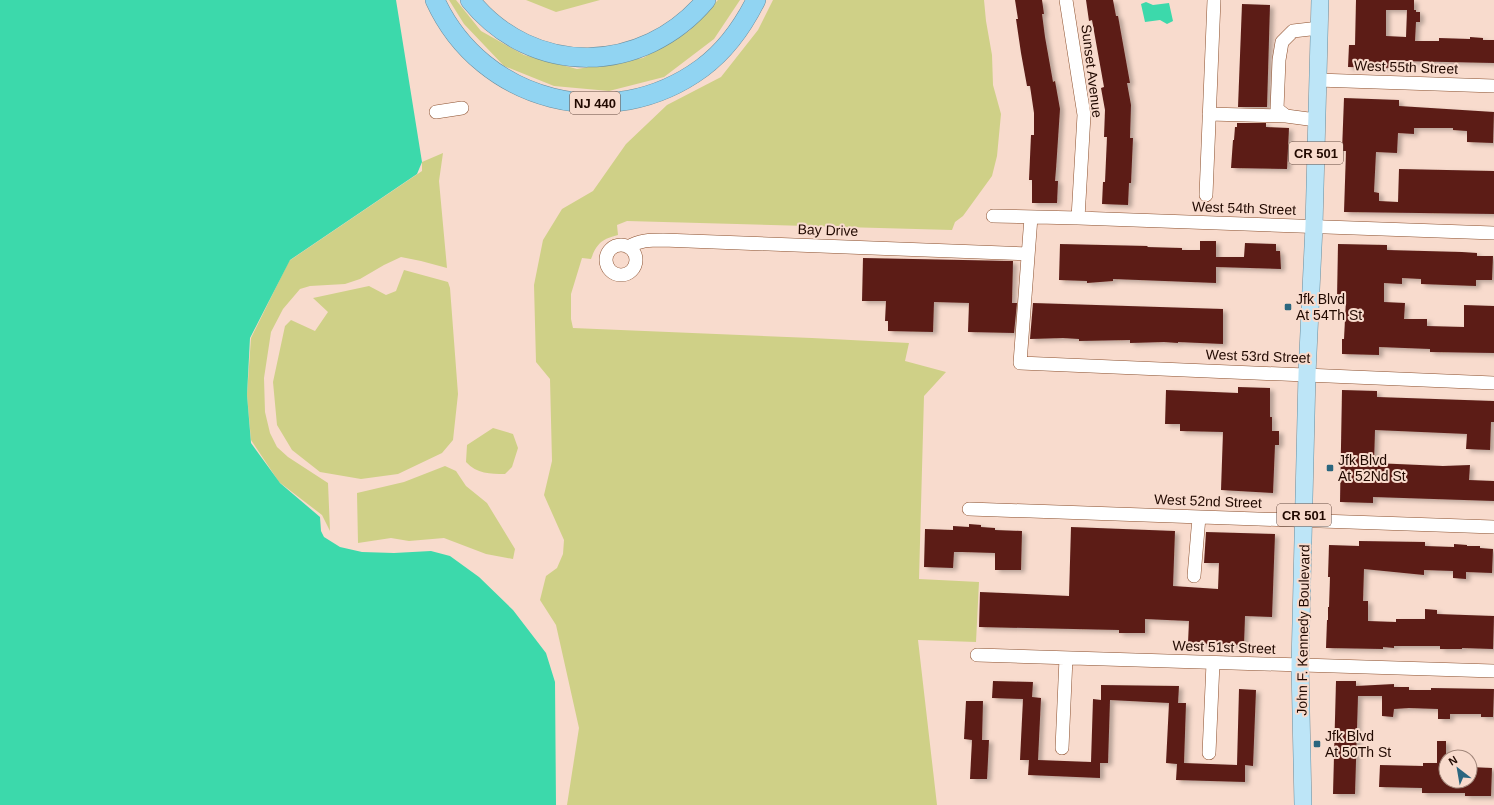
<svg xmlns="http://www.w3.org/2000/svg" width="1494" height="805" font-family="Arial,sans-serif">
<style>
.green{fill:#cfd087}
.water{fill:#3cd9ab}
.building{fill:#5b1c16;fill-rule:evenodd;filter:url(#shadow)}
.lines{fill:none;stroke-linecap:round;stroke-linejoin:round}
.minor-casing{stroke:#8b4f2d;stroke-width:14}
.major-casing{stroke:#6a8d9d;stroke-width:18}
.highway-casing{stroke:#6a8d9d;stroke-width:20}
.minor{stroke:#fff;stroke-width:13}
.major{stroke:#bde5f7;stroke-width:17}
.highway{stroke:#91d4f2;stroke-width:19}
.poi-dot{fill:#2b667f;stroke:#f8dbcd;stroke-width:1.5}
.labels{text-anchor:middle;stroke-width:4;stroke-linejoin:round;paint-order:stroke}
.shield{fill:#f8dbcd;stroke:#62483e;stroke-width:1}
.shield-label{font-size:13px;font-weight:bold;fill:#210900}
.street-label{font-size:14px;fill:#210900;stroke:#f8dbcd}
.poi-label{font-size:14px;fill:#210900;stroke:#f8dbcd;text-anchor:start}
</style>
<defs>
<filter id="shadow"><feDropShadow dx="4" dy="2.5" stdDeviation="2" flood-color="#0004"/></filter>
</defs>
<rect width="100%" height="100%" fill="#f8dbcd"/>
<path class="green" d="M 449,0 L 456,0 L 481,31 L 524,55 L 577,69 L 643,58 L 689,31 L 718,0 L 740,0 L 714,39 L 664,77 L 609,91 L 554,86 L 504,66 L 464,24 Z
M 526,0 L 600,0 L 556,12 Z
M 773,0 L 984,0 L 986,21 L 992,55 L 993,85 L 1001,114 L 997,156 L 992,176 L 963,216 L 955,222 L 952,230 L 627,221 L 617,225 L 618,235 C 602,239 597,243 591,259 L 582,258 L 571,294 L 571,319 L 573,328 L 812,338 L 909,343 L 905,361 L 946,372 L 924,396 L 919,579 L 979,582 L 976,642 L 918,640 L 937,805 L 567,805 L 579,728 L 556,625 L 540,600 L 546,576 L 557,568 L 563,554 L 564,540 L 544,495 L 552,461 L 550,379 L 536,362 L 534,285 L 543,240 L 562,209 L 593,191 L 626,144 L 667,105 L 721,77 L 758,30 Z
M 443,153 L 439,181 L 447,268 L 421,261 L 401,257 L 384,265 L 360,279 L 345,284 L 310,286 L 300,289 L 283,309 L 271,332 L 264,378 L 265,412 L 270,433 L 277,447 L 288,457 L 328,483 L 330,531 L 322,515 L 279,482 L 251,440 L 247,395 L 251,338 L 289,261 L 422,171 L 422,162 Z
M 404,270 L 448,282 L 450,288 L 458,394 L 453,440 L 442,453 L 398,474 L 361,479 L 320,472 L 292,450 L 277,425 L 273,382 L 285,326 L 291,320 L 315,331 L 328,312 L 313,298 L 369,286 L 386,295 L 396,291 Z
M 493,428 L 513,434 L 518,448 L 512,467 L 505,474 C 490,474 477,474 466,462 L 467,445 Z
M 445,466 L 456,471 L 466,486 L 487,503 L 515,549 L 513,559 L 486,554 L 444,538 L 409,541 L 391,538 L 358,543 L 357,493 L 404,482 Z"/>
<path class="water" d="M 0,0 L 396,0 L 422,162 L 417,174 L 290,260 L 250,338 L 247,395 L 251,443 L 280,483 L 320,517 L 321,531 L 324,537 L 340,547 L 362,552 L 394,553 L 431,551 L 450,556 L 479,577 L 513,610 L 546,653 L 555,682 L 556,805 L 0,805 Z
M 1146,2 L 1153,5 L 1169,3 L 1173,21 L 1167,24 L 1160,20 L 1145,22 L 1141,4 Z"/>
<path class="building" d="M 1015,0 L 1042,0 L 1044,14 L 1042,14 L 1045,37 L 1053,82 L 1055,81 L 1060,109 L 1056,169 L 1055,181 L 1058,181 L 1057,203 L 1032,203 L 1032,180 L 1029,180 L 1031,135 L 1034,135 L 1034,113 L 1030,86 L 1027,86 L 1021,53 L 1016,19 L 1018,19 Z
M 1086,0 L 1113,0 L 1116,16 L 1118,16 L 1130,83 L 1127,83 L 1131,105 L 1130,138 L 1133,138 L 1131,183 L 1129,183 L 1128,205 L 1102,204 L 1103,182 L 1105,182 L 1107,137 L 1104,137 L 1105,110 L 1101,88 L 1104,87 L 1092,20 L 1089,21 Z
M 1356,0 L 1414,0 L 1414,10 L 1416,10 L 1416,12 L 1420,12 L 1420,22 L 1416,22 L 1415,41 L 1439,41 L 1439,38 L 1470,39 L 1470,37 L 1483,38 L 1483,40 L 1494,40 L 1494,63 L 1400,61 L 1400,68 L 1348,67 L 1349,45 L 1355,45 ZM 1386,10 L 1407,10 L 1406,37 L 1386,36 Z
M 1242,4 L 1270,5 L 1267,107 L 1238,107 Z
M 1344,98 L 1399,100 L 1399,106 L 1494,112 L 1493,143 L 1467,142 L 1467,131 L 1453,130 L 1453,128 L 1414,128 L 1414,134 L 1398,133 L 1397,153 L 1376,152 L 1374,192 L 1379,193 L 1379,201 L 1398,202 L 1399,169 L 1494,171 L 1494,214 L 1344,212 L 1346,151 L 1342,151 Z
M 1237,123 L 1266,123 L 1266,127 L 1289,128 L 1287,169 L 1231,168 L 1233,140 L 1234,140 L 1235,127 L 1237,127 Z
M 1200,241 L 1216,241 L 1216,257 L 1244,257 L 1245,243 L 1276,244 L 1276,251 L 1280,251 L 1281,269 L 1216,267 L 1216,283 L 1113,279 L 1113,281 L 1087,283 L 1087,281 L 1059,280 L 1060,244 L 1148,246 L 1147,247 L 1182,248 L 1182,250 L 1200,250 Z
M 1338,244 L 1387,245 L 1387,250 L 1462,252 L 1477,253 L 1477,256 L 1493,256 L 1492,280 L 1476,280 L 1476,286 L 1448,285 L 1421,284 L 1421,279 L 1402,278 L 1402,284 L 1384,283 L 1384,302 L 1405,303 L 1404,319 L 1427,319 L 1427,326 L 1464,327 L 1464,305 L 1494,306 L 1494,353 L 1430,352 L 1430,349 L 1379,347 L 1379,355 L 1342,354 L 1342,339 L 1344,339 L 1346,300 L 1337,299 Z
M 863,258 L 1013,261 L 1012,303 L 1017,303 L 1014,333 L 968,332 L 969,303 L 934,302 L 933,332 L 888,331 L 888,321 L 885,321 L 886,301 L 862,301 Z
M 1033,303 L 1223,309 L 1223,344 L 1178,342 L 1178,343 L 1164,342 L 1130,343 L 1130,340 L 1079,341 L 1079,339 L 1063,338 L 1030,339 Z
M 1238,387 L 1270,388 L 1270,417 L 1272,417 L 1272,431 L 1279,431 L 1279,445 L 1275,445 L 1273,493 L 1221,490 L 1223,432 L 1180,431 L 1180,424 L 1165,424 L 1166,390 L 1238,393 Z
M 1342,390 L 1377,391 L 1377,397 L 1494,401 L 1494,422 L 1491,422 L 1490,450 L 1466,449 L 1467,434 L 1375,430 L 1374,463 L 1443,466 L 1470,465 L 1469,480 L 1494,481 L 1494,501 L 1373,497 L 1373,503 L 1340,502 Z
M 969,524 L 981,525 L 981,527 L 995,528 L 995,530 L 1022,531 L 1021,570 L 995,570 L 995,553 L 962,552 L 954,552 L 953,568 L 924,567 L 925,529 L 953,530 L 953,526 L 969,527 Z
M 1071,527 L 1175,531 L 1173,586 L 1218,589 L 1219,563 L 1204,563 L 1206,532 L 1275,534 L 1272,617 L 1245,616 L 1244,645 L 1188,643 L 1189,621 L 1145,619 L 1145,633 L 1119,633 L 1119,630 L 979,627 L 980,592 L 1069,596 Z
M 1359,541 L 1425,542 L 1425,546 L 1454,547 L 1454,544 L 1467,545 L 1467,546 L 1480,546 L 1480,548 L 1493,549 L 1492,573 L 1466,572 L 1466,579 L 1453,578 L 1453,571 L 1424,570 L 1424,575 L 1364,569 L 1363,601 L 1368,601 L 1368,621 L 1396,622 L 1396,619 L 1425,619 L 1425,609 L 1437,610 L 1437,614 L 1494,616 L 1493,649 L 1462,648 L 1462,649 L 1440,649 L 1440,646 L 1394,646 L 1394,648 L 1383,647 L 1383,649 L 1326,648 L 1327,620 L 1328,620 L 1328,607 L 1329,607 L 1330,577 L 1328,577 L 1329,545 L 1359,546 Z
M 993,681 L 1033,682 L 1032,697 L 1041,698 L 1038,760 L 1091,762 L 1093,699 L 1101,700 L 1101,685 L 1179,686 L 1178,703 L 1186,703 L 1184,763 L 1237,765 L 1239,689 L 1256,690 L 1253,766 L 1245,765 L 1245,782 L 1176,780 L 1177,764 L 1166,763 L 1169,703 L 1110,700 L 1108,763 L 1100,763 L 1100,778 L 1028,775 L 1029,760 L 1020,760 L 1023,699 L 992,698 Z
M 1336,681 L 1356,681 L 1356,686 L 1394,684 L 1394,687 L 1409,687 L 1409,690 L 1431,690 L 1431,688 L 1494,689 L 1493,717 L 1481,717 L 1481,714 L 1450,714 L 1450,719 L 1438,719 L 1438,709 L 1409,708 L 1394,709 L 1393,717 L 1382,716 L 1382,696 L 1358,696 L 1355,794 L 1333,794 Z
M 966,701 L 983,701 L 982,740 L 989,740 L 987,779 L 970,779 L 972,740 L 964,739 Z
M 1437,741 L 1446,741 L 1446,781 L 1470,781 L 1470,767 L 1492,768 L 1491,796 L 1465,796 L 1465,793 L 1422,793 L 1422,788 L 1379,787 L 1380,765 L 1423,766 L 1423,763 L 1437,763 Z"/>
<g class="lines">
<defs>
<path id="minor" d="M 1066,0 L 1084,115 L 1078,218
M 1317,80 L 1494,86
M 436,112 L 462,108
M 1209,114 L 1286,116
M 1316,120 L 1286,116 L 1277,109 L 1279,60 L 1282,42 L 1293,31 L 1319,28
M 1206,195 L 1214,0
M 993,216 L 1078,218 L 1494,233
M 1031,217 L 1020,363 L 1494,383
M606 260a15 15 0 1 1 30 0a15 15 0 1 1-30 0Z
M 628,247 C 640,240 650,240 663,240 L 1028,254
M 969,509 L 1494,527
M 1194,576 L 1199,517
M 977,655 L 1494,671
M 1062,748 L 1066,658
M 1209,753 L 1213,663"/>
<path id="major" d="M 1303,805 L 1300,665 L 1307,374 L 1314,226 L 1320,0"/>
<path id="highway" d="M 435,0 C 482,103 611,135 702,68 C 725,51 743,26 756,0
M 470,0 C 533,78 643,75 706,0"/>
</defs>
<use href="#minor" class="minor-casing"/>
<use href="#major" class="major-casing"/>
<use href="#highway" class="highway-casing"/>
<use href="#minor" class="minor"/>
<use href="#major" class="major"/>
<use href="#highway" class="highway"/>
</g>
<g class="poi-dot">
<rect x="1284" y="303" width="8" height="8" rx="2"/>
<rect x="1326" y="464" width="8" height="8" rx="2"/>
<rect x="1313" y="740" width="8" height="8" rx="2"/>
</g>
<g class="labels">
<g class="shield">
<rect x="570" y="92" width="50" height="22" rx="3"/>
<rect x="1289" y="142" width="54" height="22" rx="3"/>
<rect x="1277" y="504" width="54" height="22" rx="3"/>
</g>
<g class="shield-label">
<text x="595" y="108">NJ 440</text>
<text x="1316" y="158">CR 501</text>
<text x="1304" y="520">CR 501</text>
</g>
<g class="street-label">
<text transform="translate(1406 67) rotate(2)" y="5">West 55th Street</text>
<text transform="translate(1092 71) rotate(83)" y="5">Sunset Avenue</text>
<text transform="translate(1244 208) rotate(2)" y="5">West 54th Street</text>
<text transform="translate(828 230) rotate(2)" y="5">Bay Drive</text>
<text transform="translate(1258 356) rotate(2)" y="5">West 53rd Street</text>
<text transform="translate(1208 501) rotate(2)" y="5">West 52nd Street</text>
<text transform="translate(1303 630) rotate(-89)" y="5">John F. Kennedy Boulevard</text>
<text transform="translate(1224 647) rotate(2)" y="5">West 51st Street</text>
</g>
<g class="poi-label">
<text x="1296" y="304">Jfk Blvd<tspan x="1296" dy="16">At 54Th St</tspan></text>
<text x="1338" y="465">Jfk Blvd<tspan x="1338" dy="16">At 52Nd St</tspan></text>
<text x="1325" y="741">Jfk Blvd<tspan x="1325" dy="16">At 50Th St</tspan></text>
</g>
</g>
<g transform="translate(1458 769) rotate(329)"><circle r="19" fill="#f8dbcd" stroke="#a2877b"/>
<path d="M0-3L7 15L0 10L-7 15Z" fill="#2b667f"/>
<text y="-6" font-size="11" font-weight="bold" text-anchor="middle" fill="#210900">N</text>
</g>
</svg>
